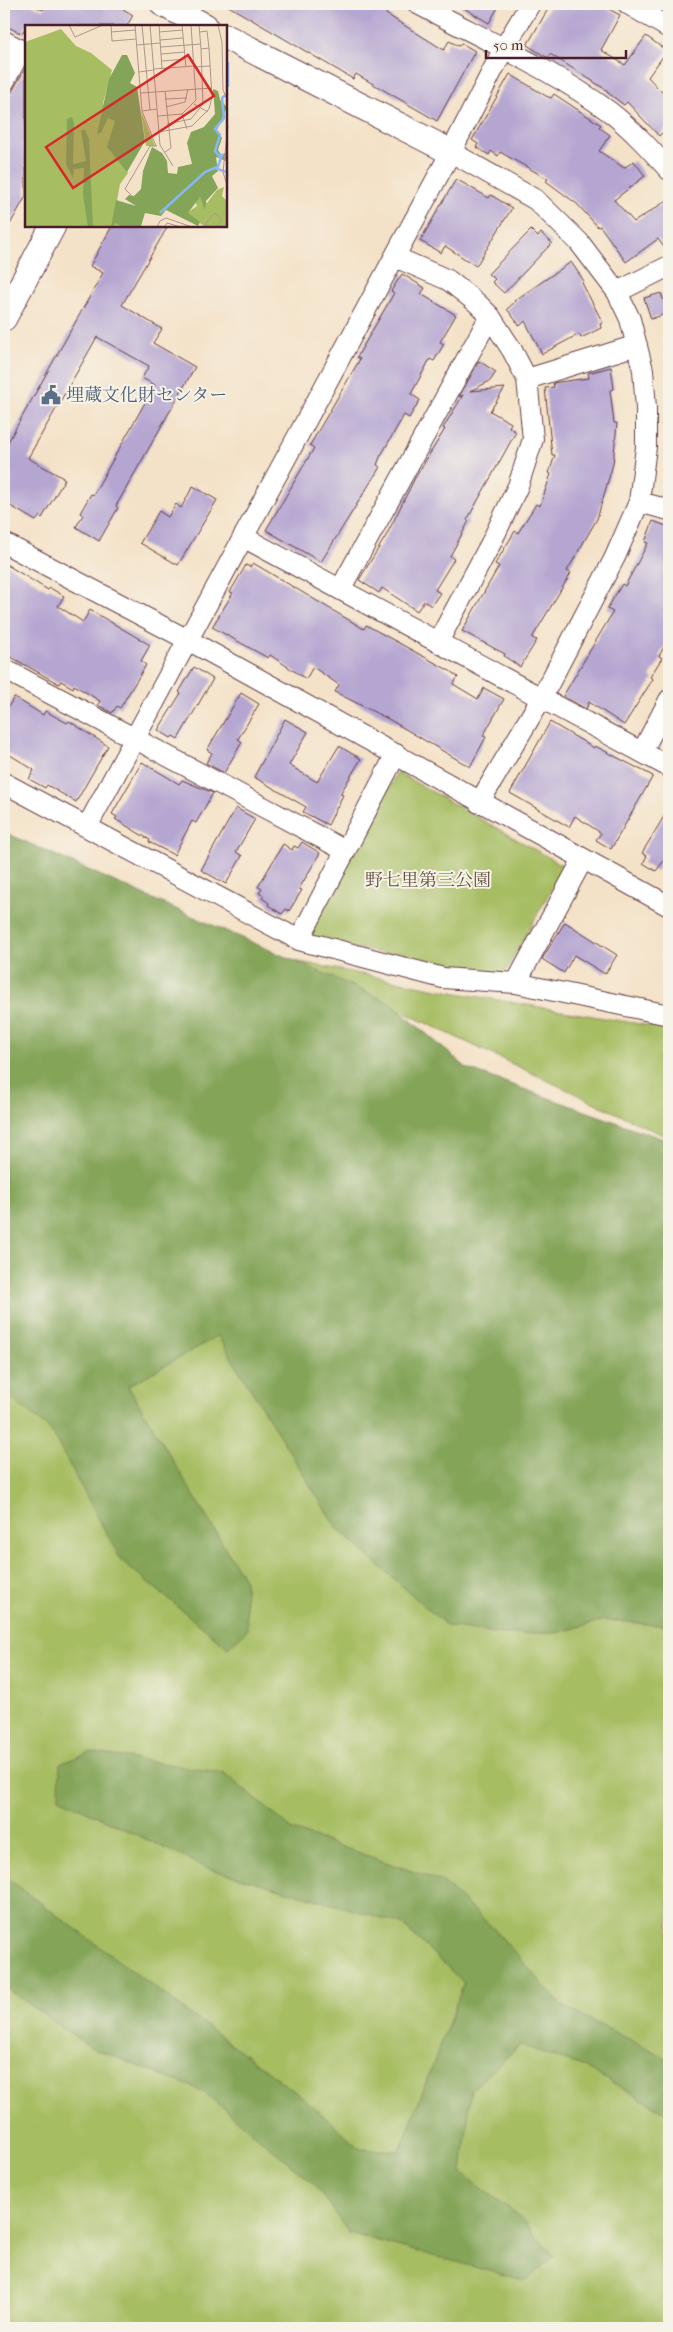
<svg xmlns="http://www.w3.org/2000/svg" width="673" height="2332" font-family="'IM FELL French Canon','Noto Serif JP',serif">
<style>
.green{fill:#a6bd62;stroke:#786e46}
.forest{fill:#84a458;stroke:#676242}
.building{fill:#b5a6d1}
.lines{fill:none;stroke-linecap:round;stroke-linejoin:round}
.minor-casing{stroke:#643c43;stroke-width:22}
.tertiary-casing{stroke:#643c43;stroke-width:27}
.minor{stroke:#fff;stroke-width:20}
.tertiary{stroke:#fff;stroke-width:25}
.labels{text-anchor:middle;stroke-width:4;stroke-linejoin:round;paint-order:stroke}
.service-label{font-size:18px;fill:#4e5e75;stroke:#f7f3e8;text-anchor:start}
.park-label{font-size:18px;fill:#664e3c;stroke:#f7f3e8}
.inset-river{fill:none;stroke:#87b8f3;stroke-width:2.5}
.inset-road{fill:none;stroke:#b09489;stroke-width:1}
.view{fill:#d62828;fill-opacity:0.15;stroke:#d62828;stroke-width:2.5}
.inset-edge{fill:none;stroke:#4a1f2b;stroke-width:2.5}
</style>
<rect width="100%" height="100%" fill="#f7f3e8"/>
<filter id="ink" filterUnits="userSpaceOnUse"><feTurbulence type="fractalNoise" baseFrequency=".02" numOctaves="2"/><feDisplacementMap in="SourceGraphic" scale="10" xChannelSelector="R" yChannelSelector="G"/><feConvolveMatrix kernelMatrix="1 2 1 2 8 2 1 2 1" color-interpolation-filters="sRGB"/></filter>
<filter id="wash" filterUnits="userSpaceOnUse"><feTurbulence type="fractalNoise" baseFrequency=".0096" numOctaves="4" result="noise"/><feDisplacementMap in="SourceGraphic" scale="20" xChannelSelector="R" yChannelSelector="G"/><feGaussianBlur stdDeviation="1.12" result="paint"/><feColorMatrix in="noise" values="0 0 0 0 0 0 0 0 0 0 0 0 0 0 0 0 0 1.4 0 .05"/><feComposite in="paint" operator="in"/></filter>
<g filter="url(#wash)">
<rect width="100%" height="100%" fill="#f4e2c8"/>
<path class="green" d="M 397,772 L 564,866 L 504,975 L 304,939 Z
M 295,961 L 457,993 L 669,1029 L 669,1138 Z
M 205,1327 L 669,1578 L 669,2328 L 4,2328 L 4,1381 L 147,1345 Z"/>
<path class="forest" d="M 4,832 L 146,896 L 389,1002 L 468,1069 L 669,1141 L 669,1626 L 605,1620 L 556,1633 L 503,1634 L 447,1626 L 336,1527 L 218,1336 L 128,1386 L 245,1581 L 247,1630 L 228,1648 L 121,1560 L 50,1429 L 4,1393 Z
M 90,1752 L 224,1773 L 293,1830 L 443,1882 L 493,1928 L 562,2006 L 669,2059 L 669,2114 L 582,2066 L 520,2045 L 471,2090 L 462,2173 L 518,2215 L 554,2256 L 526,2281 L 349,2233 L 313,2183 L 203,2091 L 92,2048 L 4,1987 L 4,1876 L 305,2099 L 360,2149 L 400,2151 L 464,1983 L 402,1924 L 207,1868 L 59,1798 L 60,1764 Z"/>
<g id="blocks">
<path class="building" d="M 4,4 L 31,4 L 43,10 L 47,4 L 126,4 L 123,9 L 133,15 L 127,26 L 26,26 L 22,34 L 4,25 Z
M 225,4 L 379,4 L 388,9 L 386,14 L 444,50 L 449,41 L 459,46 L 461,43 L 475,51 L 437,121 L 356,74 L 353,79 Z
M 457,4 L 500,4 L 489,23 Z
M 551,4 L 599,4 L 620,15 L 601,50 L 625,65 L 646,36 L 667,51 L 648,77 L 669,100 L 669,126 L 659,136 L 627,102 L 624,105 L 607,92 L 608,91 L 550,54 L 548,58 L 527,45 Z
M 26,67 L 26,196 L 4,235 L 4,106 Z
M 510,74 L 546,96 L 551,98 L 554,94 L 601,125 L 599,127 L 610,135 L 599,151 L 624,168 L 634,161 L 645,176 L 614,200 L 634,222 L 669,199 L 669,254 L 658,239 L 626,262 L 600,226 L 598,227 L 577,204 L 546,181 L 548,179 L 500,152 L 498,156 L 491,151 L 489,155 L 476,147 L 478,144 L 472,140 Z
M 456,179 L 489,198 L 491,195 L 512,208 L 476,266 L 445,246 L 441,253 L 420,241 Z
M 112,226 L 168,226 L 122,305 L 162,329 L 153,343 L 195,367 L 116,506 L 118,508 L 99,541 L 76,527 L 83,515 L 80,513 L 91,494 L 93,495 L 155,385 L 142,378 L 149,366 L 97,337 L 28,458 L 65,479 L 42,518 L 40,516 L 36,521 L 4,502 L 4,449 L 103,273 L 90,266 Z
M 531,230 L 538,237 L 541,233 L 552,243 L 504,293 L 492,282 L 495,279 L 488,274 Z
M 571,262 L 584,281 L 582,283 L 603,323 L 600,324 L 601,328 L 581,338 L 579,334 L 542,354 L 525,321 L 520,326 L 507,309 L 515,302 L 514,301 Z
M 402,274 L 425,288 L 421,294 L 456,315 L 440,342 L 444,344 L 434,361 L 430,359 L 411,394 L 420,400 L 409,418 L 404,415 L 380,457 L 377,465 L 380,467 L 321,562 L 266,530 L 314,448 L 310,445 L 360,359 L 357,357 L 394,293 L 391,291 Z
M 661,293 L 668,313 L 651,319 L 644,298 Z
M 479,361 L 496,372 L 490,381 L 470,391 L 505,388 L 490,411 L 511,423 L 509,427 L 516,432 L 467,520 L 469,521 L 450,556 L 454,559 L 435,590 L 440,593 L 431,606 L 424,601 L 417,611 L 382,588 L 379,593 L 359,580 L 386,536 L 415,478 L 445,429 L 443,428 L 463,395 L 459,397 Z
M 611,367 L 614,389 L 610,390 L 614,423 L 617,423 L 613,464 L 597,519 L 567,571 L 571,573 L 532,638 L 537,640 L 520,667 L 504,656 L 505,654 L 462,631 L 499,566 L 495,564 L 515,531 L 518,533 L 536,504 L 540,506 L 551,474 L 549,473 L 555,455 L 552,455 L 545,388 L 554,387 L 553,383 L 559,382 L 589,378 L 588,373 Z
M 193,486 L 217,500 L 178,565 L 140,543 L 159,511 L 168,517 L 176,504 L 181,508 Z
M 653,521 L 669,527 L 669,638 L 659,656 L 662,658 L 650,677 L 653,679 L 624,725 L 589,702 L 586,709 L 563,696 L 613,612 L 607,609 L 622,584 L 625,586 L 648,543 L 645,542 Z
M 4,563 L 48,590 L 50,588 L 64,596 L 58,606 L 83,622 L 90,610 L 150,645 L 141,661 L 146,665 L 120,708 L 117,706 L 112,713 L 98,705 L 100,701 L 74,685 L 73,688 L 61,681 L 59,684 L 4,653 Z
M 253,563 L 364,629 L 366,625 L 450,671 L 458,677 L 453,684 L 478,699 L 484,688 L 504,699 L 483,736 L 486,737 L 470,767 L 390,720 L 335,692 L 339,685 L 313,667 L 306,679 L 270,655 L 268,658 L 212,627 L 233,593 L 230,592 L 246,565 L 250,567 Z
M 194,667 L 213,679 L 178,739 L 173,736 L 171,738 L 158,730 L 181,693 L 179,692 Z
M 241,693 L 259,704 L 238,739 L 242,742 L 224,773 L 206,763 L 212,753 L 207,750 Z
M 14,697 L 43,715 L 45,711 L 67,723 L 69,721 L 108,746 L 76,802 L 47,785 L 45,788 L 29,779 L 34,770 L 4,751 L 4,714 Z
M 285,719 L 308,732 L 289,765 L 317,782 L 339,746 L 361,759 L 340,794 L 343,795 L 328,825 L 303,812 L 306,807 L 254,777 Z
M 550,722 L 594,748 L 595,746 L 653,776 L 611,849 L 596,840 L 601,833 L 575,816 L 569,827 L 510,793 Z
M 142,762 L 179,784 L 182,780 L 213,793 L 196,823 L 192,821 L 174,855 L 149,842 L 150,840 L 115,819 L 117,817 L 112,814 Z
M 236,808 L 255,819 L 236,852 L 242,856 L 226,884 L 201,870 Z
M 669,808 L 669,854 L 656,871 L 643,863 L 647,856 L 642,853 Z
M 302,842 L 320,853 L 299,889 L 302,890 L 289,911 L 286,909 L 282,914 L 268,905 L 269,903 L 262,898 L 264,896 L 259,893 L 262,889 L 258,887 L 283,844 L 292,850 L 294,846 L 298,848 Z
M 565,922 L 617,955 L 605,974 L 574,955 L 564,973 L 542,959 Z"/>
</g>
</g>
<g filter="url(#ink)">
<use href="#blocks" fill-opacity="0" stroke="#643c43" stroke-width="1"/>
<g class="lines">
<defs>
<path id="minor" d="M 418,4 C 481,38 552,69 610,112 C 632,129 651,150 669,170
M 628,4 L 669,28
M 4,41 L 26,53
M 4,82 L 21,50
M 451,152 L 536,200 L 579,242 L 617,292 L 630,319 L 643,370 L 646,408 L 646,447 L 639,502 L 615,557 L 541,699 L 479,803
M 395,257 L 448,280 L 477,303 L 490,316 L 512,350 L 527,379 L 533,439 L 518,486 L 491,543 L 438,642
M 617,292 L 669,266
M 527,379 L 637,345
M 639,502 L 669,510
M 243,537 L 669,767
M 4,543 L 188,640 L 669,906
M 341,588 L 490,316
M 4,669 L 344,850
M 642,752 L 669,700
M 4,783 L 299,940 L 443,978 L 516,983 L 669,1015
M 87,827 L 451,152 L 503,50 L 530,4
M 299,940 L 396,754
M 516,983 L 583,859"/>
<path id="tertiary" d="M 163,4 L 205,26
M 226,37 L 451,152
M 4,318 L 53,226"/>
</defs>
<use href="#minor" class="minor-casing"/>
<use href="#tertiary" class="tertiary-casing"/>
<use href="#minor" class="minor"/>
<use href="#tertiary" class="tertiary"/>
</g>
</g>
<defs>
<symbol id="civic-bare" viewBox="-9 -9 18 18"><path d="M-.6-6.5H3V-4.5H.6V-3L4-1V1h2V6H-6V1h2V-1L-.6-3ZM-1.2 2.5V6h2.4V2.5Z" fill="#5c6f8a" stroke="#f7f3e8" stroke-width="2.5" paint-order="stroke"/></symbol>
</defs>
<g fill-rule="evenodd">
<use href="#civic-bare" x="37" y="381" width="28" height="28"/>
</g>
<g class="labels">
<g class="service-label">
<text x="66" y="401">埋蔵文化財センター</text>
</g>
<g class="park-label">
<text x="428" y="886">野七里第三公園</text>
</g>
</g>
<g transform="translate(25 25)">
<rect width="202" height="202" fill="#f4e2c8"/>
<path d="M 36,4 L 51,21 L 66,28 L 87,45 L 78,78 L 80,91 L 90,95 L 97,139 L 103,148 L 95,159 L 89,192 L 99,202 L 0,202 L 0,17 ZM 116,86 L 130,121 L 121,121 ZM 199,162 L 197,171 L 202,176 L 202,202 L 180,202 L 162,188 L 172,181 L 170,176 L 174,172 L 182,178 L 192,165 Z" fill="#a6bd62"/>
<path d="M 97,30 L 102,30 L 110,48 L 105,58 L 112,62 L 120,116 L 102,147 L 82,122 L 90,96 L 83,93 L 76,108 L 72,109 L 84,54 ZM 188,64 L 193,66 L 195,75 L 202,82 L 192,105 L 197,113 L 193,125 L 197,131 L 202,126 L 202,160 L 201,136 L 191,132 L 193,146 L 187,151 L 193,163 L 181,176 L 180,185 L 175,172 L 163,188 L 175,197 L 173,201 L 141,185 L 136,191 L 120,188 L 116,201 L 120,202 L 97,202 L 91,198 L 86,202 L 91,175 L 111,181 L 100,174 L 104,170 L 109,171 L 116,164 L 118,146 L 127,122 L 137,128 L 142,136 L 143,148 L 152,149 L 153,142 L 167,139 L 162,118 L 166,107 L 179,102 L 190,89 ZM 47,92 L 49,98 L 48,139 L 61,136 L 56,105 L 60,105 L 64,114 L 68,202 L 63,202 L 58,170 L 59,143 L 49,144 L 48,153 L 41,139 L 42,94 Z" fill="#84a458"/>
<path class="inset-river" d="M 203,37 L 203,62M 202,154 L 202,147 L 192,144 L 197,130 L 194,131 L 190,126 L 195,110 L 190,104 L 199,93 L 197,73 L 203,68M 135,188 L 180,147 L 192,142"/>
<path class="inset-road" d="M 44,0 L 50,12 L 78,0M 86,0 L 87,16 L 111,14M 110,0 L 117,86 L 131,121M 117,0 L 125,85M 125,0 L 135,120 L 148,141M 134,0 L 137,44M 157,0 L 161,42M 193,0 L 197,17 L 198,65 L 203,76M 86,7 L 110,5M 134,7 L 158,5M 175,7 L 182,6 L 184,23M 135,15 L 158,13M 112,20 L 135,18M 136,22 L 176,19M 136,29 L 160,27M 137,36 L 160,34M 169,42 L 185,41M 129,44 L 169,41M 114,47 L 129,45M 140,66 L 146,123 L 140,127M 116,68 L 187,63M 140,74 L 162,73M 169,79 L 183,87M 141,82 L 160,77 L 163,64M 117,86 L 132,84M 157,89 L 162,104M 133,91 L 157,89 L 171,75 L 166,0M 142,99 L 166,94 L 178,79 L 176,24M 203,101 L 198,147 L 203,164M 134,107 L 167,101 L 184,84 L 187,72 L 184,23 L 176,24 L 174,0M 106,170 L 100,164 L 125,121 L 132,121M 132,202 L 135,196 L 141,193 L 167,202M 139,202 L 142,198 L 156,202M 182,202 L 181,198 L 190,188 L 197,195 L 191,202"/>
<path class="view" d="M 163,30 L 189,71 L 48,163 L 21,122 Z"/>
<rect width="202" height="202" class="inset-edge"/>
</g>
<rect width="673" height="2332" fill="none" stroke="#f7f3e8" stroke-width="20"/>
<path d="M486 50v8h140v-8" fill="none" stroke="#4a1f2b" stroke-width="2.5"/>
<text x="493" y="50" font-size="15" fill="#4a1f2b" stroke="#f7f3e8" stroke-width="4" paint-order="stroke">50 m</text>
</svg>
